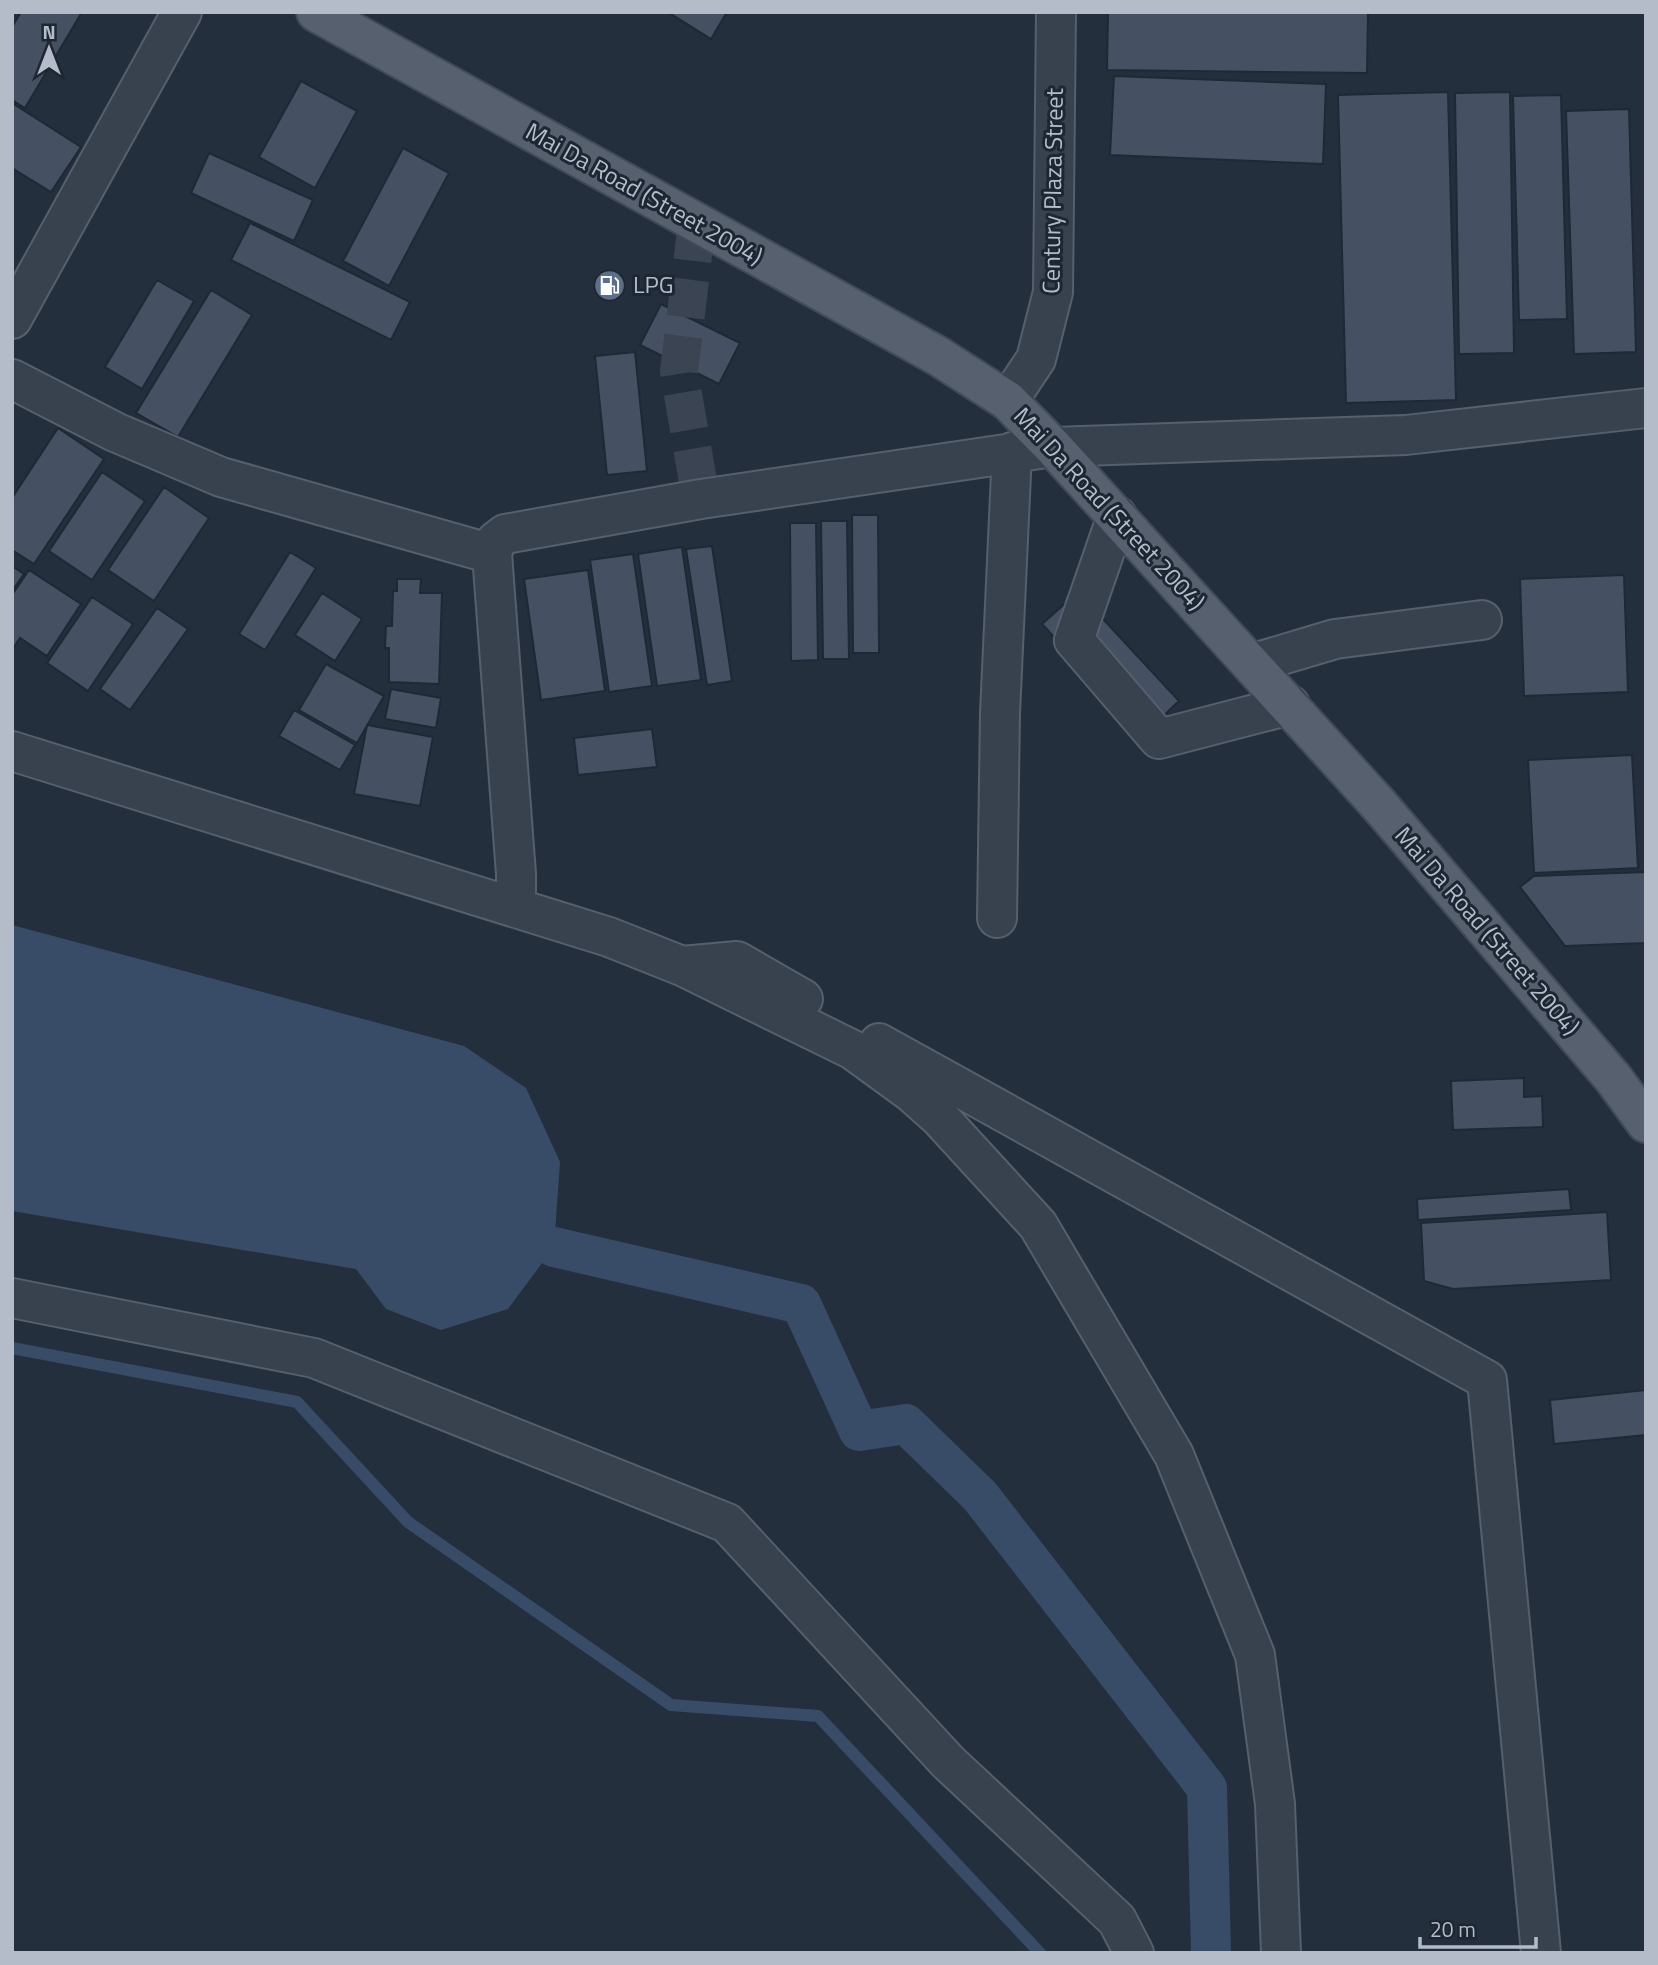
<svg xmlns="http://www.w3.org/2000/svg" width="1658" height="1965" font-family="'Titillium Web',sans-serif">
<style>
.water{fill:#394c67}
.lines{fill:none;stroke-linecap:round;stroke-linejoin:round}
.stream{stroke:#394c67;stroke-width:12}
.canal{stroke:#394c67;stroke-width:40}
.building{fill:#455162;stroke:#1f2835;stroke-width:2}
.minor-tunnel{stroke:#3a4453;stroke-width:38;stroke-dasharray:38 19;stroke-linecap:butt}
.minor-casing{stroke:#565f6c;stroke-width:42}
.major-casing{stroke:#414a57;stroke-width:42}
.minor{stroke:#38414e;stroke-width:38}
.major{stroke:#56606e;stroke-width:38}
.labels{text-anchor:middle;stroke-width:6;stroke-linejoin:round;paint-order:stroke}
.street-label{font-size:24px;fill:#b4bcc9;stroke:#1d2633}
.poi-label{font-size:24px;fill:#b4bcc9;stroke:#1d2633;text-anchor:start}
</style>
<rect width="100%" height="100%" fill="#242f3e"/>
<path class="water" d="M 12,925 L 464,1046 L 526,1088 L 560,1162 L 554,1247 L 508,1309 L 441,1330 L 386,1309 L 356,1269 L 12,1211 Z"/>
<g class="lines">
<path class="stream" d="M 12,1348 L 297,1402 L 408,1522 L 671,1705 L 818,1716 L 1040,1953"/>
<path class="canal" d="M 554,1247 L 801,1304 L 859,1431 L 906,1424 L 980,1496 L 1207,1788 L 1211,1953"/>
</g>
<path class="building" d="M 21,12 L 82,12 L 25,108 L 12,100 L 12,27 Z
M 668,12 L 727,12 L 711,39 Z
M 1108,12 L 1368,12 L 1367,73 L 1107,70 Z
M 1114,76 L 1326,84 L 1323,164 L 1110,155 Z
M 301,81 L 357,111 L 315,188 L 259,157 Z
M 1448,92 L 1456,400 L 1346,403 L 1338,95 Z
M 1510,92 L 1514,353 L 1459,354 L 1455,93 Z
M 1561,95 L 1567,319 L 1519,320 L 1513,96 Z
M 12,103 L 81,147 L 51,192 L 12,168 Z
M 1629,109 L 1636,352 L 1574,354 L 1566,111 Z
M 403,148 L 449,173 L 389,286 L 343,261 Z
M 209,153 L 313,200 L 294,241 L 191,193 Z
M 250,223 L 410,302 L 391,340 L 231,260 Z
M 157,280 L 194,301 L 142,389 L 105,367 Z
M 211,290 L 252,315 L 178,437 L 136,413 Z
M 661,304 L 740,343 L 719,384 L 640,345 Z
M 635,352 L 647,471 L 607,475 L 595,356 Z
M 58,428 L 104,459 L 34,564 L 12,550 L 12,498 Z
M 102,472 L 145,501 L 92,580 L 49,551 Z
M 164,487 L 209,518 L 154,601 L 108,570 Z
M 852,515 L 878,515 L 879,653 L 853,653 Z
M 821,521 L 847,521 L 849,659 L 823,659 Z
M 790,523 L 816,523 L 818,660 L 791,661 Z
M 712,546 L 732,681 L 707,685 L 686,549 Z
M 682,547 L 701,680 L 657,686 L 638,554 Z
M 290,552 L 316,568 L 265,650 L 239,634 Z
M 633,554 L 652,686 L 609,692 L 590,560 Z
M 12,566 L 24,574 L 12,591 Z
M 29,570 L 81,604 L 47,656 L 20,638 L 12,650 L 12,595 Z
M 588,570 L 605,691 L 541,700 L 524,579 Z
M 1624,575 L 1628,692 L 1524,696 L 1520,579 Z
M 397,579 L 421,579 L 420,593 L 442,593 L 439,684 L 389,682 L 389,648 L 385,648 L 386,626 L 392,626 L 393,591 L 397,591 Z
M 1078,592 L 1179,701 L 1144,734 L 1042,624 Z
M 322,593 L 362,619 L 335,661 L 295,635 Z
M 92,597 L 133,624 L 88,691 L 47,663 Z
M 157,608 L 188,629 L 130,710 L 100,689 Z
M 326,664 L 384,696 L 357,743 L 299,710 Z
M 391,689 L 441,698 L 436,728 L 385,719 Z
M 294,710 L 355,745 L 340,770 L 279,736 Z
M 367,725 L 433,737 L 420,806 L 354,794 Z
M 652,729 L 657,767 L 578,775 L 574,738 Z
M 1632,755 L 1638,868 L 1534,873 L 1528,760 Z
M 1646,872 L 1646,943 L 1565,946 L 1520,887 L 1534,876 Z
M 1524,1078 L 1524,1097 L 1542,1096 L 1543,1127 L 1453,1130 L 1451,1081 Z
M 1569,1189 L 1571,1210 L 1418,1220 L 1417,1199 Z
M 1607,1212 L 1611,1280 L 1453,1289 L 1424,1281 L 1421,1223 Z
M 1646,1390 L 1646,1435 L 1554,1444 L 1550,1400 Z"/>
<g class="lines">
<path class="minor-tunnel" d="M 697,223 L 679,371 L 701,499"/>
<defs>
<path id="minor" d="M 12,319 L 182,12
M 12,379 L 115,432 L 221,477 L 492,554
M 1008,401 L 1036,359 L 1053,292 L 1056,12
M 1117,516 L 1074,640 L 1159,739 L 1290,705
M 1251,664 L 1335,639 L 1482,620
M 12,751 L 609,937 L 682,966 L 853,1050 L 912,1093 L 939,1117 L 1038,1225 L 1174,1455 L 1255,1655 L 1275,1804 L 1281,1953
M 516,908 L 516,874 L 492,554 L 496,541 L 505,534 L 701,499 L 1053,447 L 1406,435 L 1646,408
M 997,918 L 1000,713 L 1012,452
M 682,966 L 737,961 L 803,999
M 879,1043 L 1487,1380 L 1541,1953
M 12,1298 L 314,1358 L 727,1523 L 948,1762 L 1117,1920 L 1134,1953"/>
<path id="major" d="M 316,12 L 938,356 L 1008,401 L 1053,447 L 1380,806 L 1613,1078 L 1646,1123"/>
</defs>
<use href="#minor" class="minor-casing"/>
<use href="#major" class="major-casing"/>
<use href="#minor" class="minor"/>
<use href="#major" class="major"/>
</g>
<defs>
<symbol id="fuel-disc" viewBox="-11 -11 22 22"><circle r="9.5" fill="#5c6f8a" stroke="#1d2633"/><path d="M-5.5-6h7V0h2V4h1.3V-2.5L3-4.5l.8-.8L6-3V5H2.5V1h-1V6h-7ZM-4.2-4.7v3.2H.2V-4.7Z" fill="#fff"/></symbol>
</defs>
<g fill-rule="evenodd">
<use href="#fuel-disc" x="592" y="268" width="35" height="35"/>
</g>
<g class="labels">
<g class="street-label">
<text transform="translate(1053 191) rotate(-89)" y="8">Century Plaza Street</text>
<text transform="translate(644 194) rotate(29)" y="8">Mai Da Road (Street 2004)</text>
<text transform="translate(1109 509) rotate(47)" y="8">Mai Da Road (Street 2004)</text>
<text transform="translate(1487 931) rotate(49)" y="8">Mai Da Road (Street 2004)</text>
</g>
<g class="poi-label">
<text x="633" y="293">LPG</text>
</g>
</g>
<rect width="1658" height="1965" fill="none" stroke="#b4bcc9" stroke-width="28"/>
<g transform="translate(49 49)" stroke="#1d2633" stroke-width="5" paint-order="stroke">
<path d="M0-5L12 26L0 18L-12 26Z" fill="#b4bcc9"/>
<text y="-10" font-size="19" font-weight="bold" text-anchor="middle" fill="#b4bcc9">N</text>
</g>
<path d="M1420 1937v10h116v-10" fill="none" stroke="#b4bcc9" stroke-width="3.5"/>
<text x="1430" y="1937" font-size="21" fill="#b4bcc9" stroke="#1d2633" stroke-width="5" paint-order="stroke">20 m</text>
</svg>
